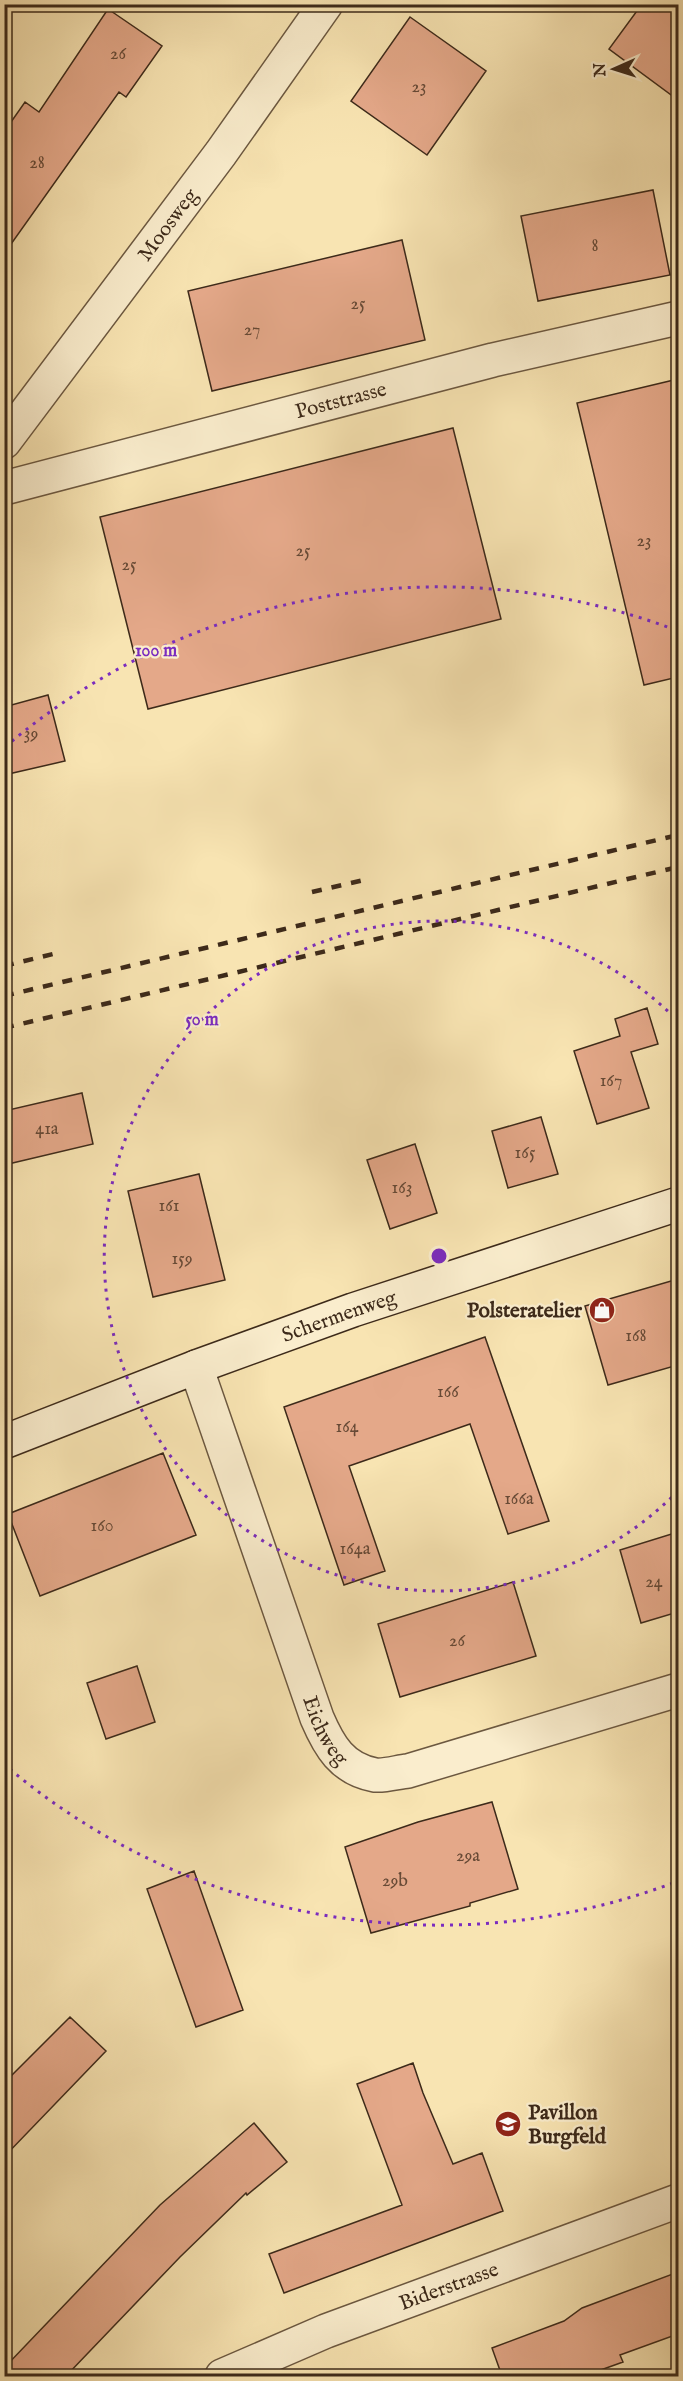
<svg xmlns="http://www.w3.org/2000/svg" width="683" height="2381" font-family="'IM FELL English',serif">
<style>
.building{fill:#e4a889;stroke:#3d2a1a;stroke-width:1.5}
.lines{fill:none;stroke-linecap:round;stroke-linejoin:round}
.street-casing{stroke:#6c5840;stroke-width:36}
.secondary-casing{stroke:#3d2a1a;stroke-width:36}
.street{stroke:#faedcd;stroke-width:33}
.secondary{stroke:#faedcd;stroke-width:33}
.rail{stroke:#3d2a1a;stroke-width:4.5;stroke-dasharray:10 10;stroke-linecap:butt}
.ring{fill:none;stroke:#7b2cbf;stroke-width:3;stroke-dasharray:3 6}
.labels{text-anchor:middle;stroke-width:4.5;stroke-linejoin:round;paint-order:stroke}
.number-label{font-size:18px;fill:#674a36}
.street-label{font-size:21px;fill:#3d2a1a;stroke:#faedcd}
.poi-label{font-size:21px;font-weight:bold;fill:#3d2a1a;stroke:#faedcd;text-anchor:end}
.centre{fill:#7b2cbf;stroke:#faedcd;stroke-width:3}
.ring-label{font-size:18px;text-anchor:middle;font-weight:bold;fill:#7b2cbf;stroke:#faedcd;stroke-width:4.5;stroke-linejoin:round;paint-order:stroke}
</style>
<rect width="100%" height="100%" fill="#f8e4b2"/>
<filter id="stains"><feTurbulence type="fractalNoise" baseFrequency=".00333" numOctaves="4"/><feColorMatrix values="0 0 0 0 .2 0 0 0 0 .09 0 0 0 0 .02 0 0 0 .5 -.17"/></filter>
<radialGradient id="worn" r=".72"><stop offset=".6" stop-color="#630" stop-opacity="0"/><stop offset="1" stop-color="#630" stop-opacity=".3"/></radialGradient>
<path class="building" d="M 642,4 L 678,4 L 678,100 L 609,49 Z
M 108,9 L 162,46 L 126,97 L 119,92 L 4,254 L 4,132 L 25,102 L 39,112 Z
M 410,17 L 486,71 L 427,155 L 351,101 Z
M 653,190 L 670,275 L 538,301 L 521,216 Z
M 402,240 L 425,340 L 212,391 L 188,291 Z
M 678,379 L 678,677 L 644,685 L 577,403 Z
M 453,428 L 501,619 L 148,709 L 100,517 Z
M 48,695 L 65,761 L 4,775 L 4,707 Z
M 647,1008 L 658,1044 L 631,1052 L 649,1108 L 597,1124 L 574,1051 L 620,1036 L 615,1019 Z
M 82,1093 L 93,1144 L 4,1165 L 4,1111 Z
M 541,1117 L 558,1174 L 508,1188 L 492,1131 Z
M 415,1144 L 437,1213 L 390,1229 L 367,1160 Z
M 199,1174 L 225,1280 L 153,1297 L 128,1191 Z
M 678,1279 L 678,1365 L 608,1385 L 585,1306 Z
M 485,1337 L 549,1521 L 508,1534 L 470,1424 L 349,1466 L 385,1571 L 344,1585 L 284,1407 Z
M 163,1453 L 196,1535 L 40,1596 L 8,1514 Z
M 678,1532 L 678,1612 L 641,1623 L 620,1550 Z
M 513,1582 L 536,1656 L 400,1697 L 378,1624 Z
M 137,1666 L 155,1722 L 106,1739 L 87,1683 Z
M 492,1802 L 518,1889 L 470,1903 L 470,1906 L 371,1933 L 345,1847 L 418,1822 Z
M 194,1871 L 243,2010 L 196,2027 L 147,1889 Z
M 70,2017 L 106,2051 L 4,2157 L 4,2083 Z
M 413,2063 L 423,2093 L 453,2164 L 482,2153 L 503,2211 L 284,2293 L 269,2254 L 402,2205 L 357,2084 Z
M 254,2123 L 287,2162 L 247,2195 L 246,2193 L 180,2257 L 66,2376 L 4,2376 L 4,2368 L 160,2205 Z
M 678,2272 L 678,2334 L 620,2355 L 623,2362 L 584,2376 L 502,2376 L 492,2348 L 564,2321 L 582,2308 Z"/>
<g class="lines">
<defs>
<g id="street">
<path id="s1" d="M 4,442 L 221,153 L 326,4"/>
<path id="s2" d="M 4,488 L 493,360 L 678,318"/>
<path id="s3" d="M 196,1367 L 317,1718 C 329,1746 342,1769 375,1775 C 385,1776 398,1772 408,1771 L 678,1690"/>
<path id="s4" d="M 222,2376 L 326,2331 L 678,2201"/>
</g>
<g id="secondary">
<path id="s5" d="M 4,1442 L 196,1367 L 353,1310 L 678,1204"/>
</g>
</defs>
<use href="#street" class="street-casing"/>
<use href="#secondary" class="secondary-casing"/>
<use href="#street" class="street"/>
<use href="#secondary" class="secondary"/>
<path class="rail" d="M 312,892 L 364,880
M 4,966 L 61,952
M 4,996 L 678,835
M 4,1028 L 678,867"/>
</g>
<g class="ring">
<path d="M678 1491A335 335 0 1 1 678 1021"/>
<path d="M673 1883A669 669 0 0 1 5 1765M5 747A669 669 0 0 1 673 629"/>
</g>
<defs>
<symbol id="shop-disc" viewBox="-11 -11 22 22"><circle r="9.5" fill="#8f2418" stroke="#faedcd"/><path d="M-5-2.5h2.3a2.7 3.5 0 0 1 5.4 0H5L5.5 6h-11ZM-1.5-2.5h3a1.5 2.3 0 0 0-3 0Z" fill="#fff"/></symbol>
<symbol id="school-disc" viewBox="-11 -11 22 22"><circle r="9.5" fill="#8f2418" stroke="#faedcd"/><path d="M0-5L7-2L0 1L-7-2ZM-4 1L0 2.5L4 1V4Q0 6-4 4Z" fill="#fff"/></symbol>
</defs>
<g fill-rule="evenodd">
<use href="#shop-disc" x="587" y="1295" width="30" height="30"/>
<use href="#school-disc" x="493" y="2109" width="30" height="30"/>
</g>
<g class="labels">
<g class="number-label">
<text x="118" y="59">26</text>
<text x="419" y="92">23</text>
<text x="37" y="168">28</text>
<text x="595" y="251">8</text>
<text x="358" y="309">25</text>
<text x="252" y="335">27</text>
<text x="644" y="546">23</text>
<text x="303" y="556">25</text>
<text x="129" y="570">25</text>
<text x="31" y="739">39</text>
<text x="611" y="1086">167</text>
<text x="47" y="1134">41a</text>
<text x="525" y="1158">165</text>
<text x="402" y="1193">163</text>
<text x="169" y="1211">161</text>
<text x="182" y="1264">159</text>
<text x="636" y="1341">168</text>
<text x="448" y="1397">166</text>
<text x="347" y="1432">164</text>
<text x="519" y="1504">166a</text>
<text x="102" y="1531">160</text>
<text x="355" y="1554">164a</text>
<text x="654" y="1587">24</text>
<text x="457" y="1646">26</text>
<text x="468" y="1861">29a</text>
<text x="395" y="1886">29b</text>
</g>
<g class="street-label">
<text dy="7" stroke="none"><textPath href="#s1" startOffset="272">Moosweg</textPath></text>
<text dy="7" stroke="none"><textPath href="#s2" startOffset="348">Poststrasse</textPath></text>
<text dy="7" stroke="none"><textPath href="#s5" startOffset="358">Schermenweg</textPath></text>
<text dy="7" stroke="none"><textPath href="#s3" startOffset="386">Eichweg</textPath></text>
<text dy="7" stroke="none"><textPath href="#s4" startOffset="244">Biderstrasse</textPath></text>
</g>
<g class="poi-label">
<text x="582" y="1317">Polsteratelier</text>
<text x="528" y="2119" text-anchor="start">Pavillon<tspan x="528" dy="24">Burgfeld</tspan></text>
</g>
</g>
<circle cx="439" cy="1256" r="9" class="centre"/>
<g class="ring-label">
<text x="156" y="656">100 m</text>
<text x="202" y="1025">50 m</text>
</g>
<rect width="683" height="2381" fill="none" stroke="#f8e4b2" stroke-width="24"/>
<rect x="6" y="6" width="671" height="2369" fill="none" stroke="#3d2a1a" stroke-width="3"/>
<rect x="12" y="12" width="659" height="2357" fill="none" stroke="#3d2a1a" stroke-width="1.5"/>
<g transform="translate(614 69) rotate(267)" stroke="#faedcd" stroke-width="4.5" paint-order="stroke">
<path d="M0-4.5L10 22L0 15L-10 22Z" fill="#3d2a1a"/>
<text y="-9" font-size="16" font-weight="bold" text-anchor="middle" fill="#3d2a1a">N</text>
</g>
<rect width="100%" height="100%" filter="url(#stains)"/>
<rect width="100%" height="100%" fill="url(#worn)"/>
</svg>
